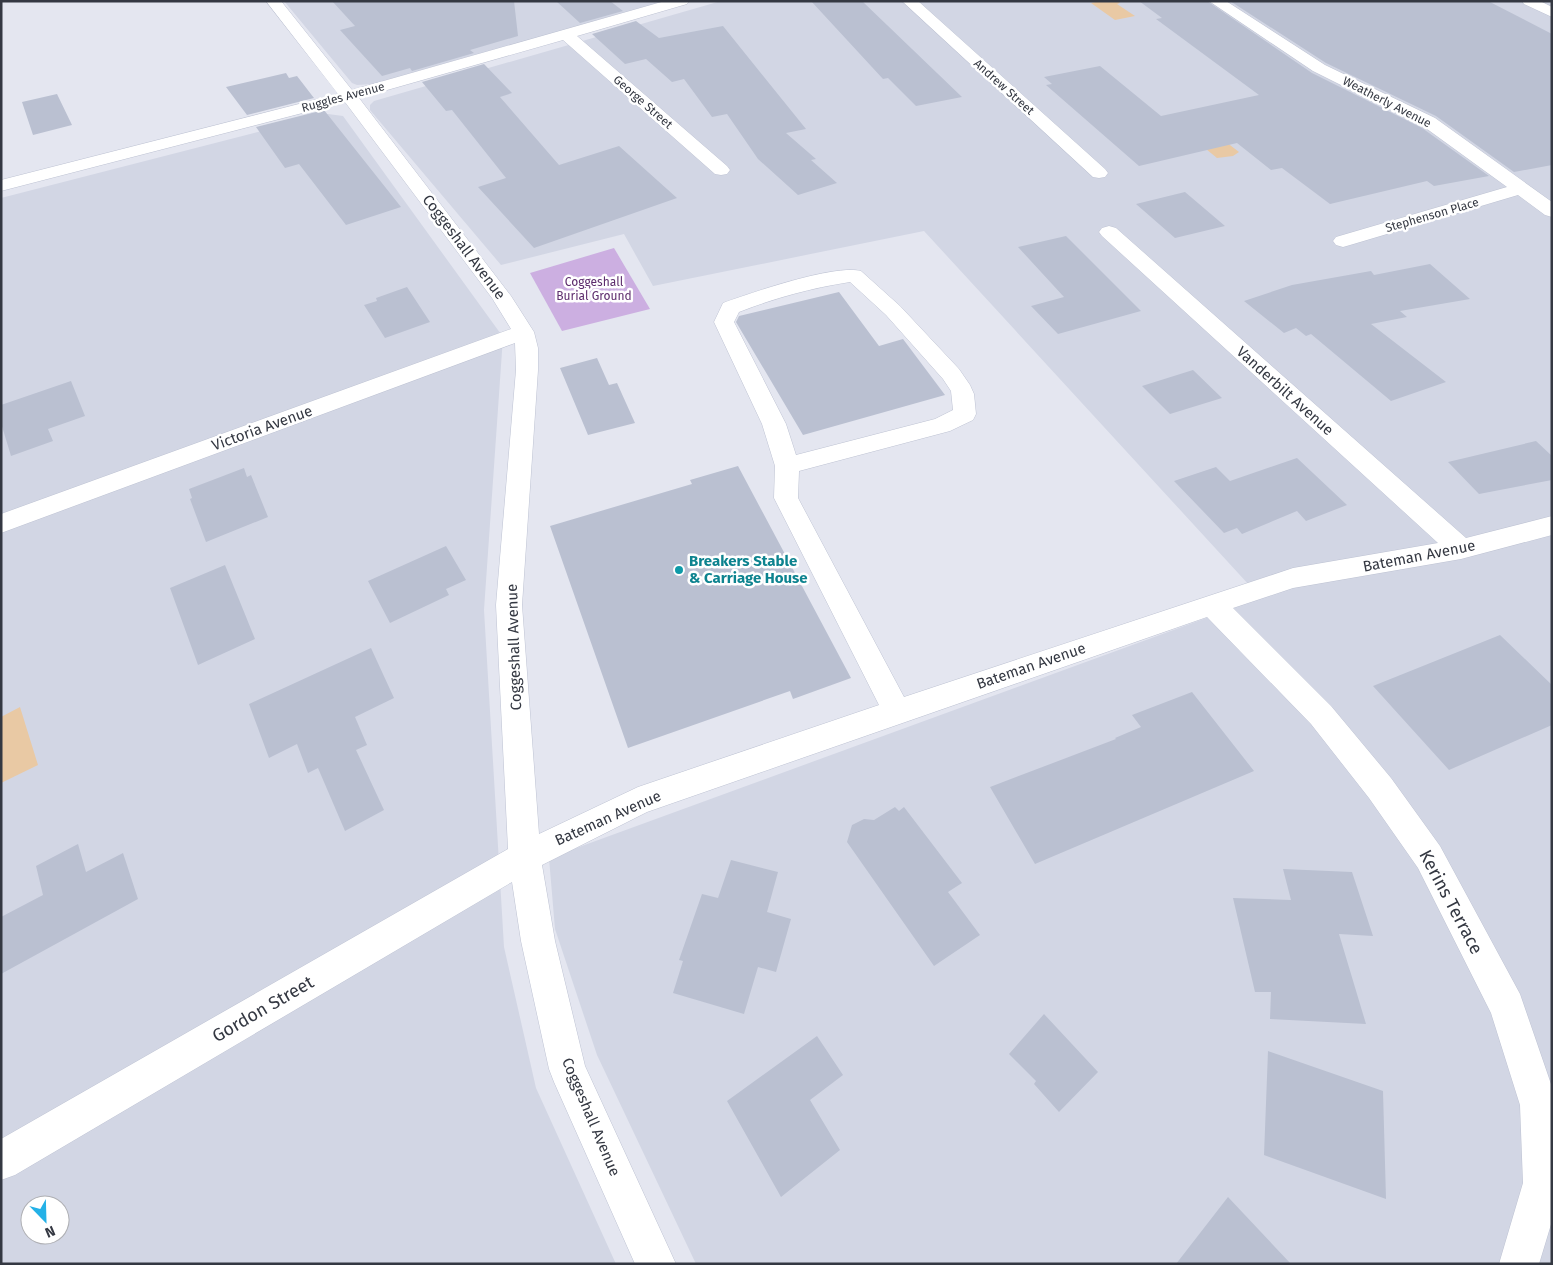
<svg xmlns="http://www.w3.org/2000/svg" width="1553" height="1265" font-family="'Fira Sans',sans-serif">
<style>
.residential{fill:#d2d6e4;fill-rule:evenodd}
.green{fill:#ccafe1}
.water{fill:#e9c9a4}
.building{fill:#bac0d1}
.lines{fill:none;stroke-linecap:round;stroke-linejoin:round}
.minor-casing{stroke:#bec3d3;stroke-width:1}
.minor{fill:#fff;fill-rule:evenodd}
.culture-dot{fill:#0f9aa8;stroke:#fff;stroke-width:2}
.labels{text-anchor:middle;stroke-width:5;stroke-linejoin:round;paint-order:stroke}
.far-street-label{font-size:12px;fill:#343842;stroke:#fff}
.far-park-label{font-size:12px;fill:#5d2d6d;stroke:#fff}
.street-label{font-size:15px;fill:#343842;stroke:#fff}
.culture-label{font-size:15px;font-weight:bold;fill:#0d838f;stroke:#fff;text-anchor:start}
.near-street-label{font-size:18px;fill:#343842;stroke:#fff}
</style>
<rect width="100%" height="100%" fill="#e4e6f0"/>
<path class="residential" d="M 284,1 L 665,1 L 373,84 L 357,85 L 352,83 Z
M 721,1 L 1552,1 L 1552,1264 L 696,1264 L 597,1055 L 555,929 L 549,858 L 1261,598 L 924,231 L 653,286 L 624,234 L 501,265 L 370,110 L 370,105 L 374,101 Z
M 328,114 L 343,116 L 503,337 L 484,610 L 504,947 L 536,1088 L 616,1264 L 1,1264 L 1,198 ZM 30,1205 L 60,1205 L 60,1235 L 30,1235 Z"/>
<path class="green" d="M 614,248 L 650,309 L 562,331 L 530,273 Z"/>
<path class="water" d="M 1099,1 L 1118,1 L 1120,3 L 1117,4 L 1135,16 L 1115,20 L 1091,3 Z
M 1213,132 L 1239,152 L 1233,156 L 1217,158 L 1190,136 Z
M 20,707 L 38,765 L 1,783 L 1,717 Z"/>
<path class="building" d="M 332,1 L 514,1 L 518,36 L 470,50 L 474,53 L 412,71 L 410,68 L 382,76 L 340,30 L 355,26 Z
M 556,1 L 610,1 L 623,11 L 580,23 Z
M 811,1 L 862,1 L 962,97 L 916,106 L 888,78 L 883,79 Z
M 1139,1 L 1207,1 L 1312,73 L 1422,128 L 1489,176 L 1434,186 L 1427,181 L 1330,204 L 1282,168 L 1271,170 L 1237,143 L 1139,166 L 1046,85 L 1052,84 L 1044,77 L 1100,66 L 1161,116 L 1259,95 L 1156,19 L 1162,18 Z
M 1230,1 L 1488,1 L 1552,34 L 1552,165 L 1514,172 L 1436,116 L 1326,63 Z
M 636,21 L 659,38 L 723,26 L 806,129 L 786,133 L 816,159 L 811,160 L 837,183 L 798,195 L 758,159 L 727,114 L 712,117 L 684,79 L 672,82 L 646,59 L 625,64 L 592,34 Z
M 484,64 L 512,93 L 500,97 L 559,165 L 619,146 L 677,198 L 534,248 L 478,187 L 506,178 L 452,110 L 446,111 L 422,82 Z
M 286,73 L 289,78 L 297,76 L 314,98 L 247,115 L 226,87 Z
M 57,94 L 72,125 L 33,135 L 22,102 Z
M 324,110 L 401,207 L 346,225 L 299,164 L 285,168 L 256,127 Z
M 1185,192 L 1225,226 L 1175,238 L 1136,204 Z
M 1066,236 L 1141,311 L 1058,334 L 1031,306 L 1064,297 L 1018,247 Z
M 1430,264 L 1470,299 L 1400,311 L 1407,317 L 1371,324 L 1446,382 L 1391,401 L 1311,334 L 1306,336 L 1296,328 L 1284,333 L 1244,301 L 1292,285 L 1371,271 L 1374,275 Z
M 407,287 L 430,322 L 385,338 L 364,305 L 377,301 L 376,298 Z
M 839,292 L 879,346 L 903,339 L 945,395 L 803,435 L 736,322 L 739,316 Z
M 597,358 L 609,385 L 617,383 L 635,423 L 588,435 L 560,368 Z
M 1193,370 L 1222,398 L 1170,414 L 1142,386 Z
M 71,381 L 85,416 L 48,429 L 53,441 L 11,456 L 1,423 L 1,405 Z
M 1536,441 L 1552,456 L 1552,480 L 1479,494 L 1448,462 Z
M 1297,458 L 1347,505 L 1306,521 L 1297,511 L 1242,534 L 1237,528 L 1224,533 L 1174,481 L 1216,467 L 1230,481 Z
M 738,466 L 851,678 L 793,699 L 790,691 L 628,748 L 550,526 L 692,484 L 690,480 Z
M 244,468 L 247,477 L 251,475 L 268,517 L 206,542 L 190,499 L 192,498 L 189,489 Z
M 446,546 L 466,580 L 446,589 L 449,595 L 390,623 L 368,581 Z
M 225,565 L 255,639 L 198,665 L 170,588 Z
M 1500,635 L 1552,685 L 1552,725 L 1449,770 L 1373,686 Z
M 371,648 L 394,698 L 355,717 L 367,745 L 356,750 L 384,810 L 345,831 L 318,768 L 308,773 L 297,744 L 269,758 L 249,704 Z
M 1192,692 L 1254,771 L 1035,864 L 990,787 L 1116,739 L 1115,738 L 1141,727 L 1132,715 Z
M 895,807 L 899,811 L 904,807 L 962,883 L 948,892 L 980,935 L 934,966 L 847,842 L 852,825 L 864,819 L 874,820 Z
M 78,844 L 86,872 L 123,853 L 138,899 L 1,974 L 1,917 L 43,895 L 36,866 Z
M 731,860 L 778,872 L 767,912 L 791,919 L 776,972 L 758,967 L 744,1014 L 673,993 L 683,961 L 679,960 L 702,894 L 718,898 Z
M 1283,869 L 1352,872 L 1373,936 L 1339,934 L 1366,1024 L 1270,1019 L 1271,992 L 1255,992 L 1233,898 L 1291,900 Z
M 1044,1014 L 1098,1072 L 1059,1112 L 1034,1084 L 1036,1081 L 1009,1054 Z
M 817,1036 L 843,1075 L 810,1100 L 840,1150 L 781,1197 L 727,1101 Z
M 1268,1051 L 1383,1091 L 1386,1199 L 1264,1155 Z
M 1228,1197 L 1291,1264 L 1176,1264 Z"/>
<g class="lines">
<defs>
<path id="minor" d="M 266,1 L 281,1 L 352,90 L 665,1 L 689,1 L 687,4 L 577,36 L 727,166 L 730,170 L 727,174 L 721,175 L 715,174 L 563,40 L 359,98 L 511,296 L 534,332 L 538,348 L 538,370 L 522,605 L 539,834 L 638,787 L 879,705 L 774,498 L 775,466 L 762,424 L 714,322 L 723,303 C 751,293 834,264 861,271 L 900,306 L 959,369 L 970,385 L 974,394 L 976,414 L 973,420 L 950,431 L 799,471 L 798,498 L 904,697 L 1293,568 L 1438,543 L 1102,236 L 1099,232 L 1102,228 L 1109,226 L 1116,228 L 1466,538 L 1552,516 L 1552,535 L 1461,559 L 1293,588 L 1233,608 L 1331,706 L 1391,778 L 1440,846 L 1520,994 L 1552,1087 L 1552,1221 L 1539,1264 L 1499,1264 L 1523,1183 L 1520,1105 L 1491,1013 L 1418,868 L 1369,798 L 1311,724 L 1207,617 L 647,812 L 542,865 L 555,941 L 585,1066 L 676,1264 L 635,1264 L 554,1082 L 549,1069 L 521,941 L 512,882 L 15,1175 L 1,1180 L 1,1139 L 508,849 L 496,605 L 516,370 L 515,343 L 1,533 L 1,514 L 511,329 L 492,298 L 345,102 L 1,191 L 1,180 L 338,94 ZM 850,282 L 886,315 L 943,379 L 951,391 L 953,410 L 935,419 L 796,455 L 786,424 L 734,322 L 739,312 C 775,298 811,288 850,282 Z
M 902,1 L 918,1 L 1105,169 L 1108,173 L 1105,177 L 1099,178 L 1093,177 Z
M 1209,1 L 1226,1 L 1325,65 L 1435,118 L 1552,202 L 1552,217 L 1545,215 L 1518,195 L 1350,245 L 1343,247 L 1336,245 L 1333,241 L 1336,237 L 1507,187 L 1423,126 L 1313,71 Z
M 1522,1 L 1540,1 L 1552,7 L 1552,17 L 1524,4 Z"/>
</defs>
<use href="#minor" class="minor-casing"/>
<use href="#minor" class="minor"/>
</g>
<circle class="culture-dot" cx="679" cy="570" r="5"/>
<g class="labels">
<g class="far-street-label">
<text transform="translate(1004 87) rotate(42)" y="4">Andrew Street</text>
<text transform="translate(343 97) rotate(-15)" y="4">Ruggles Avenue</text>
<text transform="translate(643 102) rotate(41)" y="4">George Street</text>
<text transform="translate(1387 102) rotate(27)" y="4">Weatherly Avenue</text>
<text transform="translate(1432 215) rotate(-16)" y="4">Stephenson Place</text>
</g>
<g class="far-park-label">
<text x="594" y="286">Coggeshall<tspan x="594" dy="14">Burial Ground</tspan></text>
</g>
<g class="street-label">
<text transform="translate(464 247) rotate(53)" y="5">Coggeshall Avenue</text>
<text transform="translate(1285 391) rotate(42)" y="5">Vanderbilt Avenue</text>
<text transform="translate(262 428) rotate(-20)" y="5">Victoria Avenue</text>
<text transform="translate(1419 556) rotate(-11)" y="5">Bateman Avenue</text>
<text transform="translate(514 647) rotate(-92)" y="5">Coggeshall Avenue</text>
<text transform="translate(1031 666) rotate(-19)" y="5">Bateman Avenue</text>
<text transform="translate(608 818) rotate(-24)" y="5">Bateman Avenue</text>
<text transform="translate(591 1117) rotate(67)" y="5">Coggeshall Avenue</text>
</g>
<g class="culture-label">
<text x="689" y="566">Breakers Stable<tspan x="689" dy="17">&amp; Carriage House</tspan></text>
</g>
<g class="near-street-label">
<text transform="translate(1451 902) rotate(62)" y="6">Kerins Terrace</text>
<text transform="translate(263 1009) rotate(-30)" y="6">Gordon Street</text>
</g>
</g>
<rect width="1553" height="1265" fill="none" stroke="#343842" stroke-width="5"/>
<g transform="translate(45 1220) rotate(157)"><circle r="24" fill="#ffffff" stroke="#aeafb3"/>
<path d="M0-4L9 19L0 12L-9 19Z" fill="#24b1e7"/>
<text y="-8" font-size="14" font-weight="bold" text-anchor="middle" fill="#343842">N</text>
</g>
</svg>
